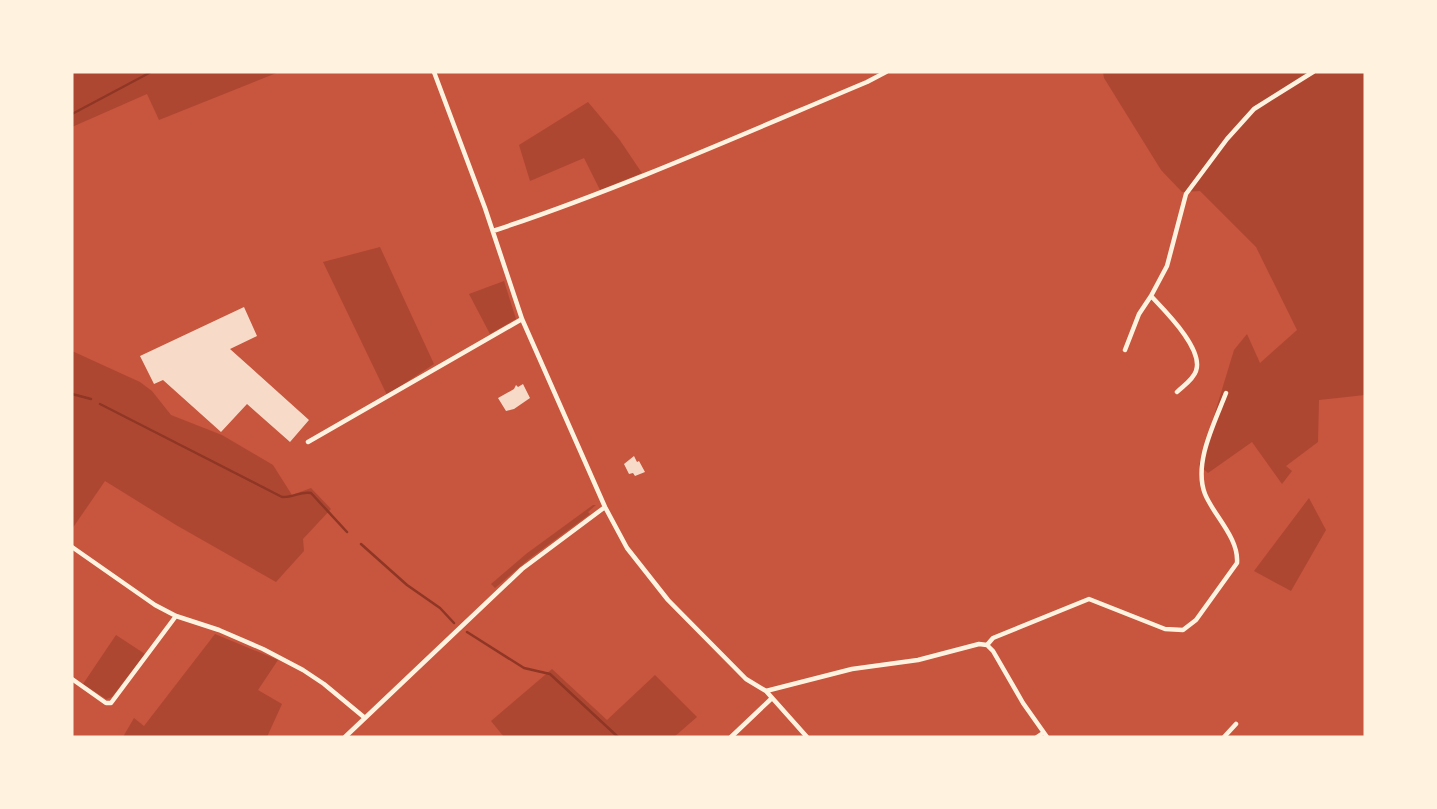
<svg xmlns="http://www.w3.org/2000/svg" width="1437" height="809" font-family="'Titillium Web',sans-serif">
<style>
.green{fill:#ae4732}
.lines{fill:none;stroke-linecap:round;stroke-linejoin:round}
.stream{stroke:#8f3625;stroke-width:2.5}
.building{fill:#f7dbc8}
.minor{stroke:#fff3e0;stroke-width:4.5}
</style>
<rect width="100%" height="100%" fill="#c8553d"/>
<path class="green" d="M 72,72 L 279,72 L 159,120 L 147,94 L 72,127 Z
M 1103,72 L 1365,72 L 1365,395 L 1319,400 L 1318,442 L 1286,466 L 1292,471 L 1282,484 L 1252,442 L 1208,473 L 1199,465 L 1234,350 L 1247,334 L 1260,363 L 1297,330 L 1256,247 L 1200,191 L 1182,192 L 1161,170 L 1104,78 Z
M 588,102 L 619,139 L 642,173 L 600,190 L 584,158 L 530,181 L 519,145 Z
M 380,247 L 434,364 L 387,395 L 323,262 Z
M 504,281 L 516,319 L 490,334 L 469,294 Z
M 72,351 L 140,382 L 152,391 L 171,415 L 222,435 L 273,465 L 292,495 L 311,488 L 331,509 L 303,539 L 304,551 L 276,582 L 176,525 L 105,481 L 72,529 Z
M 1309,498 L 1326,530 L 1291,591 L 1254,571 Z
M 593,505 L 596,505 L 588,512 L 590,514 L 529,559 L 495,588 L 491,584 L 526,554 Z
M 215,634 L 278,660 L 258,690 L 282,704 L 267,737 L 123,737 L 134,718 L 144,726 Z
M 116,635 L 145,654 L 112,697 L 106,699 L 83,684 Z
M 552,669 L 607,720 L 655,675 L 697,717 L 674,737 L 504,737 L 491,721 Z"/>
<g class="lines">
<path class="stream" d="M 72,114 L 151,72
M 72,394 L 91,399
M 100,404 L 282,497 C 292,498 301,491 311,493 L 347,532
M 361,544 L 407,585 L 440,608 L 454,623
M 467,632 L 524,668 L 550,674 L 618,737"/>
</g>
<path class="building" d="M 244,307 L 257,336 L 230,349 L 309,420 L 290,442 L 247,404 L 221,432 L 163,380 L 154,384 L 140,356 Z
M 523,384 L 530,398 L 514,409 L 506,411 L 498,398 L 514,389 L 516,385 L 518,387 Z
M 634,456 L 637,462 L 639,461 L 645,472 L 635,476 L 633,473 L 629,474 L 624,464 Z"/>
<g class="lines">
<path class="minor" d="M 434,72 L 485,208 L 522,319 L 605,507 L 627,548 L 668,600 L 746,679 L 766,691 L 807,737
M 493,231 C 620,189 743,134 867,82 L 886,72
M 1125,350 L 1139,314 L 1151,296
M 1177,392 C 1183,386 1193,380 1196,371 C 1204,349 1165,311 1151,296 L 1167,266 L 1186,194 L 1227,139 L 1254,109 L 1313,72
M 308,442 L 522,319
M 72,547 L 155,605 L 176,616 L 219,630 L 263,649 L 303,670 L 324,684 L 365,718
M 987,645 L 993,638 L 1089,599 L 1165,629 L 1183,630 L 1196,620 L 1237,563 C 1239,538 1214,516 1205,494 C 1193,463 1215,422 1226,393
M 72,679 L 106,703 L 111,703 L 176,616
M 766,691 L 852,669 L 918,660 L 979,644 L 987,645 L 993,651 L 1023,703 L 1047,737
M 345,737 L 522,569 L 605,507
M 731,737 L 772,698
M 1037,737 L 1043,733
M 1224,737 L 1236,724"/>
</g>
<rect width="1437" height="809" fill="none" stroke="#fff3e0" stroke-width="147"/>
</svg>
